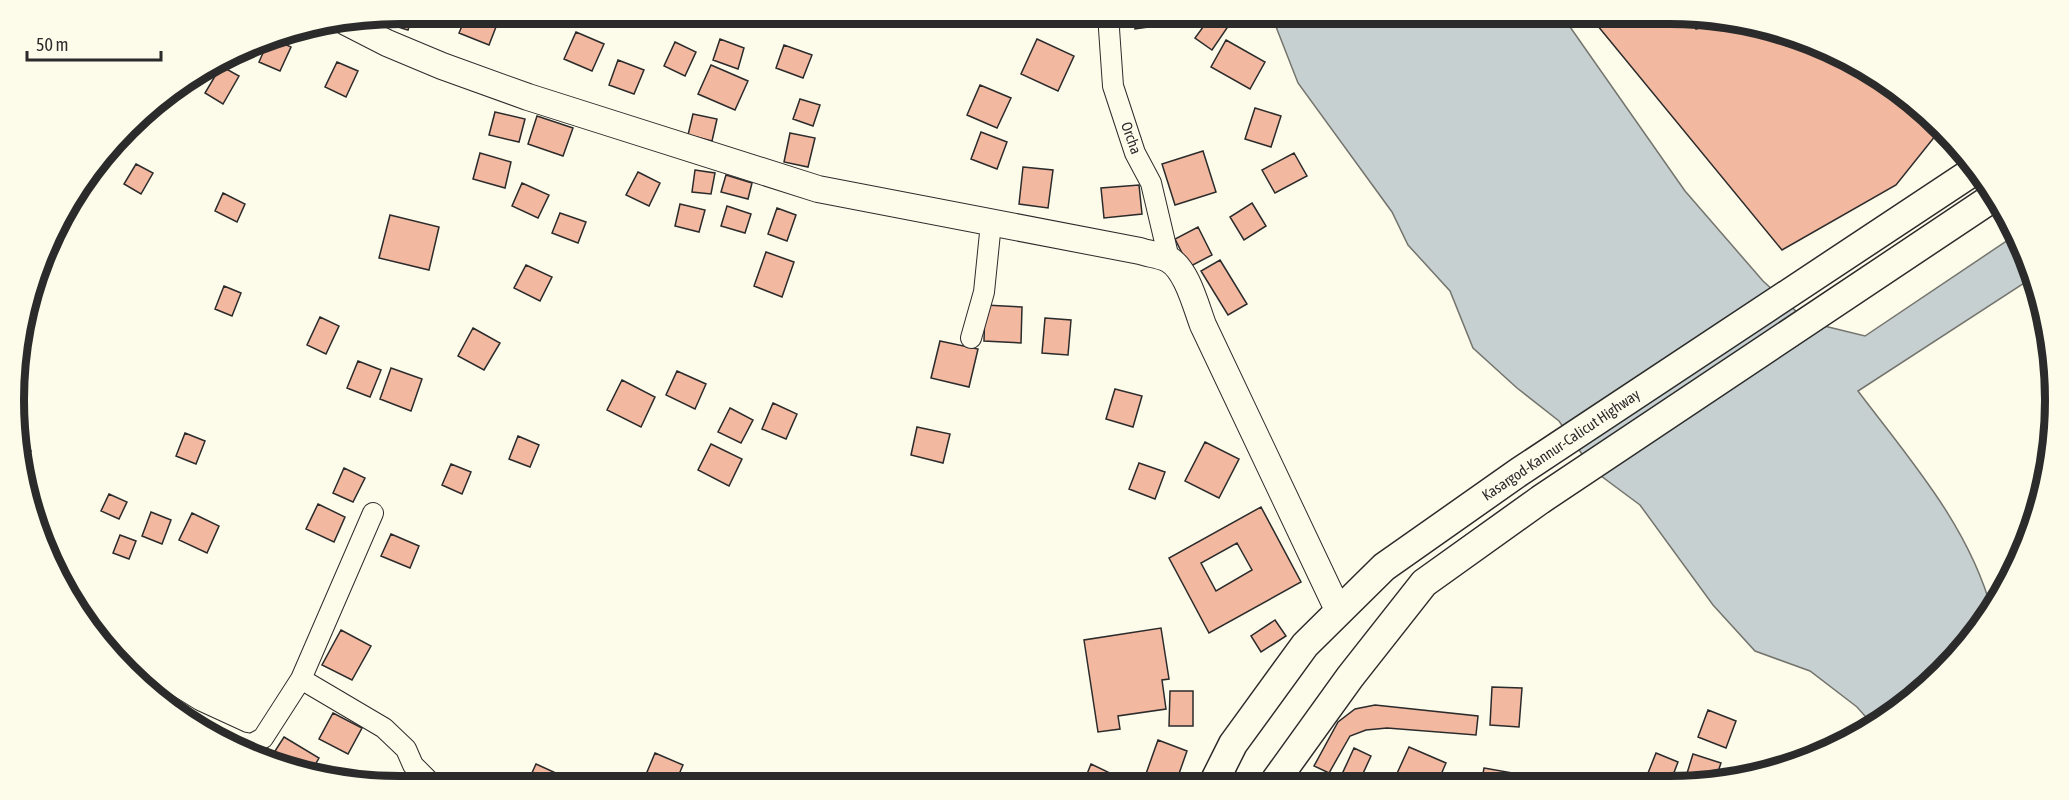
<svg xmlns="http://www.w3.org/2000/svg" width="2069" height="800" font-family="'Asap Condensed',sans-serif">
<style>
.water{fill:#c7d0d0;stroke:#74746e;stroke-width:1.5}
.building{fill:#f2b8a0;stroke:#2b2b2b;stroke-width:1.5;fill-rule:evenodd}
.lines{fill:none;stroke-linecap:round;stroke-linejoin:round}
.minor-casing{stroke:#2b2b2b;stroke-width:22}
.major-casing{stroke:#2b2b2b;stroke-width:28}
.highway-casing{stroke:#2b2b2b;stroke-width:31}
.minor{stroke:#fdfbea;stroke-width:20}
.major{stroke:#fdfbea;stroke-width:26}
.highway{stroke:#fdfbea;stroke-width:28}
.labels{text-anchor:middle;stroke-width:4.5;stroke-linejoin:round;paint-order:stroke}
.street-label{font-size:15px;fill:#2b2b2b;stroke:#fdfbea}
.rim{fill:none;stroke:#2b2b2b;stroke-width:8}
</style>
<rect width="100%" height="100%" fill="#fdfbea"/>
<path class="water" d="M 1271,14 L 1561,14 L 1685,191 L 1763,281 L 1808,322 L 1865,336 L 2017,234 L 2029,280 L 1858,391 C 1910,460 1969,526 1992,611 L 1924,691 L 1873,725 L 1857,707 L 1810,671 L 1755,651 L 1713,605 L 1640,505 L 1593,470 L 1559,421 L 1517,388 L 1473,348 L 1450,291 L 1408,245 L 1392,212 L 1298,83 Z"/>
<path class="building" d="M 400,14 L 413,14 L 408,30 L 375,20 L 376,17 Z
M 467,14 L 501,14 L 489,45 L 459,33 Z
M 634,14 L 650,14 L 645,24 L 632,17 Z
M 679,14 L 714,14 L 707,27 Z
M 1017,14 L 1050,14 L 1047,22 Z
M 1133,14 L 1167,14 L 1169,24 L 1135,29 Z
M 1588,14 L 1669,14 L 1689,17 L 1696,29 L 1721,22 L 1793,34 L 1924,109 L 1940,130 L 1896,185 L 1782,250 Z
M 1211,16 L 1227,28 L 1212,50 L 1195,38 Z
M 576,32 L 604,44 L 592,71 L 564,59 Z
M 270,37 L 291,47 L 280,71 L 259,62 Z
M 720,39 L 744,48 L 738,69 L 713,60 Z
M 1037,39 L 1074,56 L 1058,91 L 1021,74 Z
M 1226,40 L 1265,62 L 1250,89 L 1211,67 Z
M 675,42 L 696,52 L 685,76 L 664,66 Z
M 784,45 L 812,55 L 803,78 L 776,68 Z
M 618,60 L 644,70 L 634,94 L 609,85 Z
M 337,62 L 358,71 L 346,97 L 325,87 Z
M 711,65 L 748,81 L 735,110 L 698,94 Z
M 221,66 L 239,76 L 223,104 L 205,93 Z
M 980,85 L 1011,98 L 997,128 L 967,115 Z
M 800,99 L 820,105 L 813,126 L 793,119 Z
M 1255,108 L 1281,116 L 1271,147 L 1245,139 Z
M 495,112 L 525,119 L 519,142 L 489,135 Z
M 693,114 L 717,119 L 712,141 L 688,135 Z
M 537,116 L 573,128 L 563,156 L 528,144 Z
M 981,132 L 1007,142 L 997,169 L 971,159 Z
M 790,133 L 815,138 L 808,167 L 784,162 Z
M 1203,151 L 1216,192 L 1175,205 L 1162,164 Z
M 480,153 L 511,162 L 505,188 L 473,179 Z
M 1294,153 L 1307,176 L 1275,193 L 1262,170 Z
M 136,164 L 153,173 L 141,194 L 124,184 Z
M 1023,167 L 1053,170 L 1048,208 L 1019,204 Z
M 695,170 L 715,173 L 711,194 L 692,192 Z
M 638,172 L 660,183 L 649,206 L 626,195 Z
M 726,175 L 752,183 L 748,199 L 721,192 Z
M 522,183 L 549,195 L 538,218 L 512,206 Z
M 1139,185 L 1142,214 L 1104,218 L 1101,188 Z
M 223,193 L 245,204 L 237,222 L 215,211 Z
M 1252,203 L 1266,226 L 1244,240 L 1230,217 Z
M 680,204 L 705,210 L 699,232 L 675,226 Z
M 727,206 L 751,214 L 745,233 L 721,226 Z
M 777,208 L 796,215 L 787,241 L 768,234 Z
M 560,213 L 586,222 L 578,243 L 552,233 Z
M 390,215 L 439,227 L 429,270 L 379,258 Z
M 1198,227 L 1212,255 L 1189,267 L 1175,239 Z
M 766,252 L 794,262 L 782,297 L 754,286 Z
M 1220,260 L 1247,304 L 1228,315 L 1201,271 Z
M 526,265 L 552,277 L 540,301 L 514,288 Z
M 224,286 L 241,293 L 232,316 L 215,309 Z
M 985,305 L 1022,307 L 1021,343 L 984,341 Z
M 320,317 L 339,326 L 326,354 L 307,345 Z
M 1045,318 L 1071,320 L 1068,355 L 1042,353 Z
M 473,328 L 500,343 L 484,370 L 458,356 Z
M 940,341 L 978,349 L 969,387 L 931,378 Z
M 358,361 L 381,370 L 370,397 L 347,388 Z
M 391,368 L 422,379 L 411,411 L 380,399 Z
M 677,371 L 706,384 L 695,409 L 666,395 Z
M 622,380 L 655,397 L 641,427 L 607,410 Z
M 1115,389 L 1142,396 L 1133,427 L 1106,419 Z
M 773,403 L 797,414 L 786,439 L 762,429 Z
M 730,408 L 753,420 L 741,443 L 718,432 Z
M 917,427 L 950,434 L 943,463 L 911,455 Z
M 185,433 L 205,441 L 196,464 L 176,456 Z
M 518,436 L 539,445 L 530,467 L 509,459 Z
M 1205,442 L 1239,459 L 1219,498 L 1185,481 Z
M 711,444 L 742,459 L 729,486 L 698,470 Z
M 20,446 L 31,451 L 22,473 L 21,472 Z
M 1139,463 L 1165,472 L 1155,499 L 1129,489 Z
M 451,464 L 471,472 L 462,494 L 442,485 Z
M 344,468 L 365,478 L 353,502 L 333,493 Z
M 109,494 L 127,502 L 119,519 L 101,511 Z
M 318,504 L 345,517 L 334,542 L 306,529 Z
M 1261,507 L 1301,582 L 1209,633 L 1169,558 ZM 1237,543 L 1252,570 L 1216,591 L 1201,563 Z
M 151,512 L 171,520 L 162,544 L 142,536 Z
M 192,513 L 219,526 L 207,553 L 179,540 Z
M 391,534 L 419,546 L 410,568 L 381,556 Z
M 120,535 L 136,541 L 129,559 L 113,553 Z
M 1275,620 L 1286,636 L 1261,652 L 1251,636 Z
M 1161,628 L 1169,679 L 1162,680 L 1166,709 L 1118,716 L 1120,729 L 1098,732 L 1084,640 Z
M 341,630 L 371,646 L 352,680 L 322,665 Z
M 1492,687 L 1522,688 L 1519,727 L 1490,725 Z
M 1170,691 L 1193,691 L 1193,726 L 1169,726 Z
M 1375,705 L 1478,716 L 1476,735 L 1387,728 L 1366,730 L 1350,736 L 1329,773 L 1314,766 L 1338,722 L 1355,709 Z
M 1708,710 L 1736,721 L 1726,748 L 1698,737 Z
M 333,713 L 362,728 L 348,754 L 319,739 Z
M 284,737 L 319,758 L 311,772 L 276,766 L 268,762 Z
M 1158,740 L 1187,751 L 1175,785 L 1142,785 Z
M 1409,747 L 1446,763 L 1437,784 L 1403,784 L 1394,780 Z
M 1354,748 L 1371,756 L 1360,780 L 1343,772 Z
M 655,753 L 683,765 L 674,786 L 646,786 L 642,784 Z
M 1656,753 L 1678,762 L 1670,783 L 1648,773 Z
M 1693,754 L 1721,763 L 1714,783 L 1684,783 Z
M 536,764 L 580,784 L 579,786 L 526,786 Z
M 1091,764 L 1110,773 L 1105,785 L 1083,784 Z
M 1484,768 L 1513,773 L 1511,784 L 1481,784 Z"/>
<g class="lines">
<defs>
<path id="minor" d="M 1111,14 L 1109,29 L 1113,86 L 1135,153 L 1151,183 L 1169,259
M 971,338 L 984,292 L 991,223
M 301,679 L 373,513
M 157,698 L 191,719 L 241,742 L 252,744 L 263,738 L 301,679 L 384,728 L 406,749 L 413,765 L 430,782 L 437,786"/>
<path id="major" d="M 346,22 L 387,43 L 442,66 L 528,97 L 818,189 L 1140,251 C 1149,254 1160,255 1168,259 C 1187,269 1196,307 1203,325 L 1339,612"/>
<path id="highway" d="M 1213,784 L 1233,744 L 1305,645 L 1384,567 L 1519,472 L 1972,172
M 1273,784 L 1350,677 L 1424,583 L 1540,500 L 1992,198"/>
</defs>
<use href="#minor" class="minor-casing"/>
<use href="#major" class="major-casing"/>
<use href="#highway" class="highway-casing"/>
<use href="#minor" class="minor"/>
<use href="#major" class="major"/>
<use href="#highway" class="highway"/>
</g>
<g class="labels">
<g class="street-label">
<text transform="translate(1131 138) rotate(70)" y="5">Orcha</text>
<text transform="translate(1561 445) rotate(-34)" y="5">Kasargod-Kannur-Calicut Highway</text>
</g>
</g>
<path d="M0 0H2069V800H0ZM400 24H1669A376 376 0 0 1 2045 400V400A376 376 0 0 1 1669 776H400A376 376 0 0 1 24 400V400A376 376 0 0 1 400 24Z" fill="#fdfbea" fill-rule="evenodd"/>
<path class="rim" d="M400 24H1669A376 376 0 0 1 2045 400V400A376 376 0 0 1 1669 776H400A376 376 0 0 1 24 400V400A376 376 0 0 1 400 24Z"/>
<path d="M27 51v9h134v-9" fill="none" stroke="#2b2b2b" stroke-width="3"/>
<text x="36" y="51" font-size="18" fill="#2b2b2b" stroke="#fdfbea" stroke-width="4.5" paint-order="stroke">50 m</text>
</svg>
